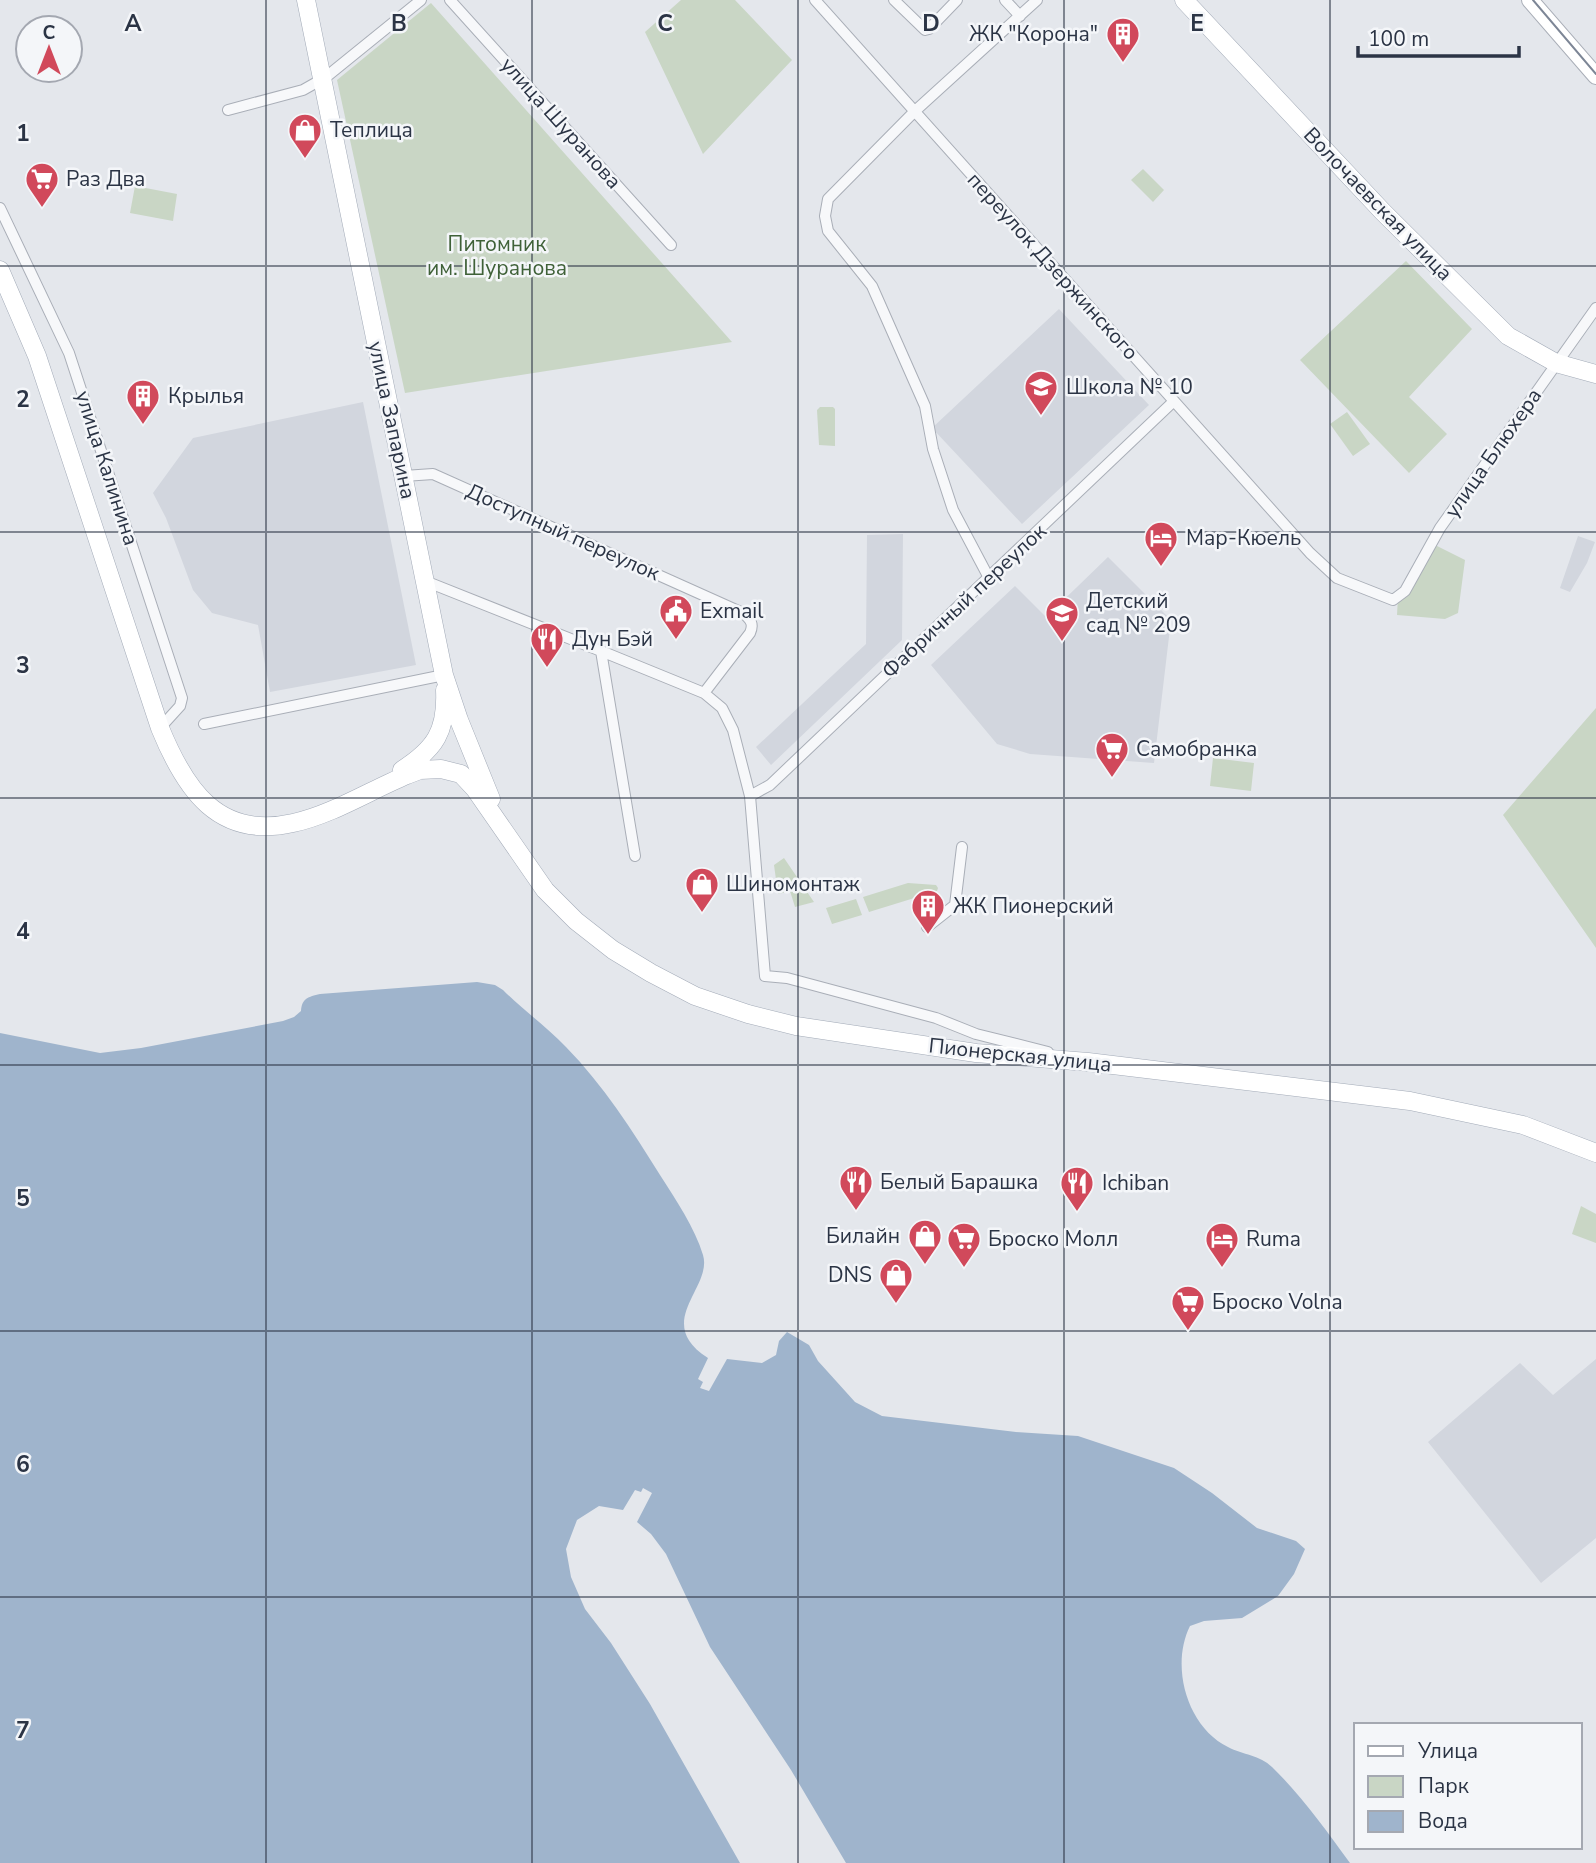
<svg xmlns="http://www.w3.org/2000/svg" width="1596" height="1863" font-family="'Nunito Sans',sans-serif">
<style>
.built{fill:#d2d6de}
.green{fill:#c9d6c5}
.water{fill:#9fb4cc}
.lines{fill:none;stroke-linecap:round;stroke-linejoin:round}
.minor-casing{stroke:#a9aeb7;stroke-width:12}
.secondary-casing{stroke:#a9aeb7;stroke-width:18}
.primary-casing{stroke:#a3abb8;stroke-width:19}
.minor{stroke:#f7f8fa;stroke-width:10}
.secondary{stroke:#fff;stroke-width:16}
.primary{stroke:#fff;stroke-width:18}
.tram{stroke:#7d8696;stroke-width:2}
.grid{fill:none;stroke:#2b3445;stroke-width:2;stroke-opacity:0.55}
.labels{text-anchor:middle;stroke-width:5;stroke-linejoin:round;paint-order:stroke}
.poi-label{font-size:21px;fill:#2b3445;stroke:#f4f6f9;text-anchor:start}
.street-label{font-size:21px;fill:#2b3445;stroke:#f4f6f9}
.park-label{font-size:21px;fill:#3f6138;stroke:#f4f6f9}
.grid-label{font-size:23px;text-anchor:middle;font-weight:bold;fill:#2b3445;stroke:#f4f6f9;stroke-width:5;stroke-linejoin:round;paint-order:stroke}
</style>
<rect width="100%" height="100%" fill="#e4e7ec"/>
<path class="built" d="M 1059,309 L 1149,405 L 1022,524 L 932,428 Z
M 363,402 L 416,665 L 270,692 L 258,625 L 212,613 L 193,590 L 166,518 L 153,493 L 193,438 Z
M 903,534 L 902,640 L 771,765 L 756,747 L 866,644 L 867,535 Z
M 1578,536 L 1595,542 L 1587,563 L 1570,592 L 1560,588 Z
M 1108,557 L 1171,620 L 1154,763 L 1030,754 L 997,744 L 931,665 L 1015,586 L 1046,617 Z
M 1596,1359 L 1596,1538 L 1541,1583 L 1428,1442 L 1520,1363 L 1553,1395 Z"/>
<path class="green" d="M 681,0 L 735,0 L 792,60 L 703,154 L 645,32 Z
M 431,3 L 732,342 L 405,393 L 337,80 Z
M 1143,169 L 1164,190 L 1153,202 L 1131,180 Z
M 135,186 L 177,194 L 173,221 L 130,213 Z
M 1406,261 L 1472,329 L 1409,397 L 1447,434 L 1409,473 L 1300,360 Z
M 820,407 L 833,407 L 835,409 L 835,446 L 819,445 L 817,410 Z
M 1347,412 L 1370,444 L 1353,456 L 1330,424 Z
M 1435,545 L 1465,560 L 1458,613 L 1445,619 L 1397,615 L 1398,597 Z
M 1596,708 L 1596,948 L 1503,815 Z
M 1213,758 L 1254,763 L 1251,791 L 1210,786 Z
M 784,858 L 814,902 L 795,907 L 790,891 L 778,894 L 774,865 Z
M 908,883 L 936,885 L 938,888 L 937,891 L 869,912 L 863,897 Z
M 856,899 L 862,915 L 832,924 L 826,908 Z
M 1581,1206 L 1596,1214 L 1596,1243 L 1572,1234 Z"/>
<path class="water" d="M 477,982 L 495,985 L 503,990 C 523,1010 547,1027 566,1047 C 604,1086 632,1130 660,1175 C 676,1200 695,1228 703,1255 C 713,1288 652,1322 708,1358 L 698,1379 L 703,1382 L 700,1388 L 709,1391 L 727,1359 L 762,1363 L 776,1355 L 779,1341 L 787,1332 L 809,1345 L 818,1361 L 855,1402 L 882,1416 L 1016,1432 L 1078,1436 L 1174,1468 L 1212,1493 L 1257,1528 L 1296,1541 L 1305,1549 L 1294,1574 L 1278,1596 L 1242,1618 L 1204,1621 L 1190,1626 C 1170,1666 1187,1727 1228,1747 C 1243,1755 1260,1755 1272,1767 C 1301,1795 1326,1830 1350,1863 L 846,1863 L 791,1770 L 710,1647 L 666,1554 L 651,1534 L 637,1522 L 652,1493 L 643,1488 L 641,1492 L 635,1490 L 623,1510 L 599,1506 L 577,1520 L 566,1549 L 571,1577 L 585,1609 L 611,1643 L 650,1704 L 740,1863 L 0,1863 L 0,1033 L 100,1053 L 141,1048 L 283,1021 L 294,1017 L 301,1011 C 302,998 308,997 320,994 Z"/>
<g class="lines">
<defs>
<path id="minor" d="M 450,0 L 671,245
M 815,0 L 1310,553 L 1337,578 L 1393,600 L 1405,591 L 1440,528 L 1596,308
M 894,0 L 925,30 L 929,29 L 957,0
M 1005,0 L 1020,16
M 228,110 L 303,90 L 326,77 L 421,0
M 0,208 L 69,353 L 182,698 L 180,706 L 160,728
M 404,476 L 433,474 L 743,613 C 751,620 754,624 750,633 L 704,693
M 989,578 L 953,510 L 933,449 L 925,406 L 872,286 L 828,231 L 825,216 L 828,199 L 915,111 L 1037,0
M 425,581 L 601,651 L 635,856
M 601,651 L 704,693 L 722,708 L 733,730 L 750,796 L 765,976 L 787,978 L 936,1018 L 976,1034 L 1048,1052
M 204,724 L 444,675
M 750,796 L 770,785 L 1174,401
M 927,927 L 955,905 L 962,847"/>
<path id="secondary" d="M 1530,0 L 1596,76"/>
<path id="primary" d="M 306,0 L 444,675 L 459,720 L 491,799
M 1184,0 L 1383,212 L 1508,336 L 1556,363 L 1596,374
M 0,270 L 37,356 L 160,728 C 185,789 218,840 293,823 C 331,815 371,790 407,775 L 420,770 L 441,769 L 461,774 L 475,789 L 545,890 L 576,921 L 613,950 L 651,973 L 695,996 L 748,1014 L 796,1026 L 976,1053 L 1088,1062 L 1410,1101 L 1523,1125 L 1596,1153
M 402,770 C 435,749 447,731 445,690"/>
</defs>
<use href="#minor" class="minor-casing"/>
<use href="#secondary" class="secondary-casing"/>
<use href="#primary" class="primary-casing"/>
<use href="#minor" class="minor"/>
<use href="#secondary" class="secondary"/>
<use href="#primary" class="primary"/>
<path class="tram" d="M 1533,0 L 1596,74"/>
</g>
<path class="grid" d="M 266,0 L 266,1863M 532,0 L 532,1863M 798,0 L 798,1863M 1064,0 L 1064,1863M 1330,0 L 1330,1863M 0,266 L 1596,266M 0,532 L 1596,532M 0,798 L 1596,798M 0,1065 L 1596,1065M 0,1331 L 1596,1331M 0,1597 L 1596,1597"/>
<defs>
<symbol id="building-pin" viewBox="-11 -11 22 30"><path d="M0 17L-7.5 6A9.5 9.5 0 1 1 7.5 6Z" fill="#d1495b" stroke="#f4f6f9"/><path d="M-4-6H4V6H1V3H-1V6H-4ZM-2.5-4.3h1.7v1.8h-1.7ZM.8-4.3h1.7v1.8H.8ZM-2.5-1h1.7V.8h-1.7ZM.8-1h1.7V.8H.8Z" fill="#fff"/></symbol>
<symbol id="shop-pin" viewBox="-11 -11 22 30"><path d="M0 17L-7.5 6A9.5 9.5 0 1 1 7.5 6Z" fill="#d1495b" stroke="#f4f6f9"/><path d="M-5-2.5h2.3a2.7 3.5 0 0 1 5.4 0H5L5.5 6h-11ZM-1.5-2.5h3a1.5 2.3 0 0 0-3 0Z" fill="#fff"/></symbol>
<symbol id="supermarket-pin" viewBox="-11 -11 22 30"><path d="M0 17L-7.5 6A9.5 9.5 0 1 1 7.5 6Z" fill="#d1495b" stroke="#f4f6f9"/><path d="M-6-5.5h2.5l.6 2H6L4.5 2H-2.5L-4.4-4H-6ZM-1.5 3.2a1.3 1.3 0 1 0 .1 0ZM3 3.2a1.3 1.3 0 1 0 .1 0Z" fill="#fff"/></symbol>
<symbol id="school-pin" viewBox="-11 -11 22 30"><path d="M0 17L-7.5 6A9.5 9.5 0 1 1 7.5 6Z" fill="#d1495b" stroke="#f4f6f9"/><path d="M0-5L7-2L0 1L-7-2ZM-4 1L0 2.5L4 1V4Q0 6-4 4Z" fill="#fff"/></symbol>
<symbol id="hotel-pin" viewBox="-11 -11 22 30"><path d="M0 17L-7.5 6A9.5 9.5 0 1 1 7.5 6Z" fill="#d1495b" stroke="#f4f6f9"/><path d="M-6-4.5h1.5V1H6V5H4.5V3h-9V5H-6ZM-4 0a1.8 1.8 0 1 1 3.6 0ZM.5 0V-2.5h3Q6-2.5 6 0Z" fill="#fff"/></symbol>
<symbol id="civic-pin" viewBox="-11 -11 22 30"><path d="M0 17L-7.5 6A9.5 9.5 0 1 1 7.5 6Z" fill="#d1495b" stroke="#f4f6f9"/><path d="M-.6-6.5H3V-4.5H.6V-3L4-1V1h2V6H-6V1h2V-1L-.6-3ZM-1.2 2.5V6h2.4V2.5Z" fill="#fff"/></symbol>
<symbol id="restaurant-pin" viewBox="-11 -11 22 30"><path d="M0 17L-7.5 6A9.5 9.5 0 1 1 7.5 6Z" fill="#d1495b" stroke="#f4f6f9"/><path d="M-5-6h1v4h1v-4h1v4h1v-4h1v5L-1.5 .5V6h-2V.5L-5-1ZM5-6V6H3V1.5H1.5Q1.5-4 5-6Z" fill="#fff"/></symbol>
</defs>
<g fill-rule="evenodd">
<use href="#building-pin" x="1104" y="15" width="38" height="52"/>
<use href="#shop-pin" x="286" y="111" width="38" height="52"/>
<use href="#supermarket-pin" x="23" y="160" width="38" height="52"/>
<use href="#school-pin" x="1022" y="368" width="38" height="52"/>
<use href="#building-pin" x="124" y="377" width="38" height="52"/>
<use href="#hotel-pin" x="1142" y="519" width="38" height="52"/>
<use href="#civic-pin" x="657" y="592" width="38" height="52"/>
<use href="#school-pin" x="1043" y="594" width="38" height="52"/>
<use href="#restaurant-pin" x="528" y="620" width="38" height="52"/>
<use href="#supermarket-pin" x="1093" y="730" width="38" height="52"/>
<use href="#shop-pin" x="683" y="865" width="38" height="52"/>
<use href="#building-pin" x="909" y="887" width="38" height="52"/>
<use href="#restaurant-pin" x="837" y="1163" width="38" height="52"/>
<use href="#restaurant-pin" x="1058" y="1164" width="38" height="52"/>
<use href="#shop-pin" x="906" y="1217" width="38" height="52"/>
<use href="#supermarket-pin" x="945" y="1220" width="38" height="52"/>
<use href="#hotel-pin" x="1203" y="1220" width="38" height="52"/>
<use href="#shop-pin" x="877" y="1256" width="38" height="52"/>
<use href="#supermarket-pin" x="1169" y="1283" width="38" height="52"/>
</g>
<g class="labels">
<g class="poi-label">
<text x="1098" y="41" text-anchor="end">ЖК "Корона"</text>
<text x="330" y="137">Теплица</text>
<text x="66" y="186">Раз Два</text>
<text x="1066" y="394">Школа № 10</text>
<text x="168" y="403">Крылья</text>
<text x="1186" y="545">Мар-Кюель</text>
<text x="1086" y="608">Детский<tspan x="1086" dy="24">сад № 209</tspan></text>
<text x="700" y="618">Exmail</text>
<text x="572" y="646">Дун Бэй</text>
<text x="1136" y="756">Самобранка</text>
<text x="726" y="891">Шиномонтаж</text>
<text x="953" y="913">ЖК Пионерский</text>
<text x="880" y="1189">Белый Барашка</text>
<text x="1102" y="1190">Ichiban</text>
<text x="900" y="1243" text-anchor="end">Билайн</text>
<text x="988" y="1246">Броско Молл</text>
<text x="1246" y="1246">Ruma</text>
<text x="872" y="1282" text-anchor="end">DNS</text>
<text x="1212" y="1309">Броско Volna</text>
</g>
<g class="street-label">
<text transform="translate(561 123) rotate(48)" y="7">улица Шуранова</text>
<text transform="translate(1378 204) rotate(46)" y="7">Волочаевская улица</text>
<text transform="translate(1053 266) rotate(48)" y="7">переулок Дзержинского</text>
<text transform="translate(392 420) rotate(78)" y="7">улица Запарина</text>
<text transform="translate(1493 453) rotate(-55)" y="7">улица Блюхера</text>
<text transform="translate(107 468) rotate(72)" y="7">улица Калинина</text>
<text transform="translate(563 532) rotate(24)" y="7">Доступный переулок</text>
<text transform="translate(964 601) rotate(-43)" y="7">Фабричный переулок</text>
<text transform="translate(1020 1055) rotate(6)" y="7">Пионерская улица</text>
</g>
<g class="park-label">
<text x="497" y="251">Питомник<tspan x="497" dy="24">им. Шуранова</tspan></text>
</g>
</g>
<g class="grid-label">
<text x="133" y="31">A</text>
<text x="399" y="31">B</text>
<text x="665" y="31">C</text>
<text x="931" y="31">D</text>
<text x="1197" y="31">E</text>
<text x="23" y="141">1</text>
<text x="23" y="407">2</text>
<text x="23" y="673">3</text>
<text x="23" y="939">4</text>
<text x="23" y="1206">5</text>
<text x="23" y="1472">6</text>
<text x="23" y="1738">7</text>
</g>
<rect x="1354" y="1723" width="228" height="126" fill="#f4f6f9" stroke="#a4a8b1" stroke-width="2"/>
<rect x="1368" y="1746" width="35" height="10" fill="#ffffff" stroke="#a4a8b1" stroke-width="2"/>
<text x="1418" y="1758" font-size="21" fill="#2b3445">Улица</text>
<rect x="1368" y="1776" width="35" height="21" fill="#c9d6c5" stroke="#a4a8b1" stroke-width="2"/>
<text x="1418" y="1793" font-size="21" fill="#2b3445">Парк</text>
<rect x="1368" y="1811" width="35" height="21" fill="#9fb4cc" stroke="#a4a8b1" stroke-width="2"/>
<text x="1418" y="1828" font-size="21" fill="#2b3445">Вода</text>
<g transform="translate(49 49)"><circle r="33" fill="#f4f6f9" stroke="#a4a8b1" stroke-width="2"/>
<path d="M0-5L12 26L0 18L-12 26Z" fill="#d1495b"/>
<text y="-10" font-size="19" font-weight="bold" text-anchor="middle" fill="#2b3445">С</text>
</g>
<path d="M1358 46v10h161v-10" fill="none" stroke="#2b3445" stroke-width="3.5"/>
<text x="1368" y="46" font-size="21" fill="#2b3445" stroke="#f4f6f9" stroke-width="5" paint-order="stroke">100 m</text>
</svg>
